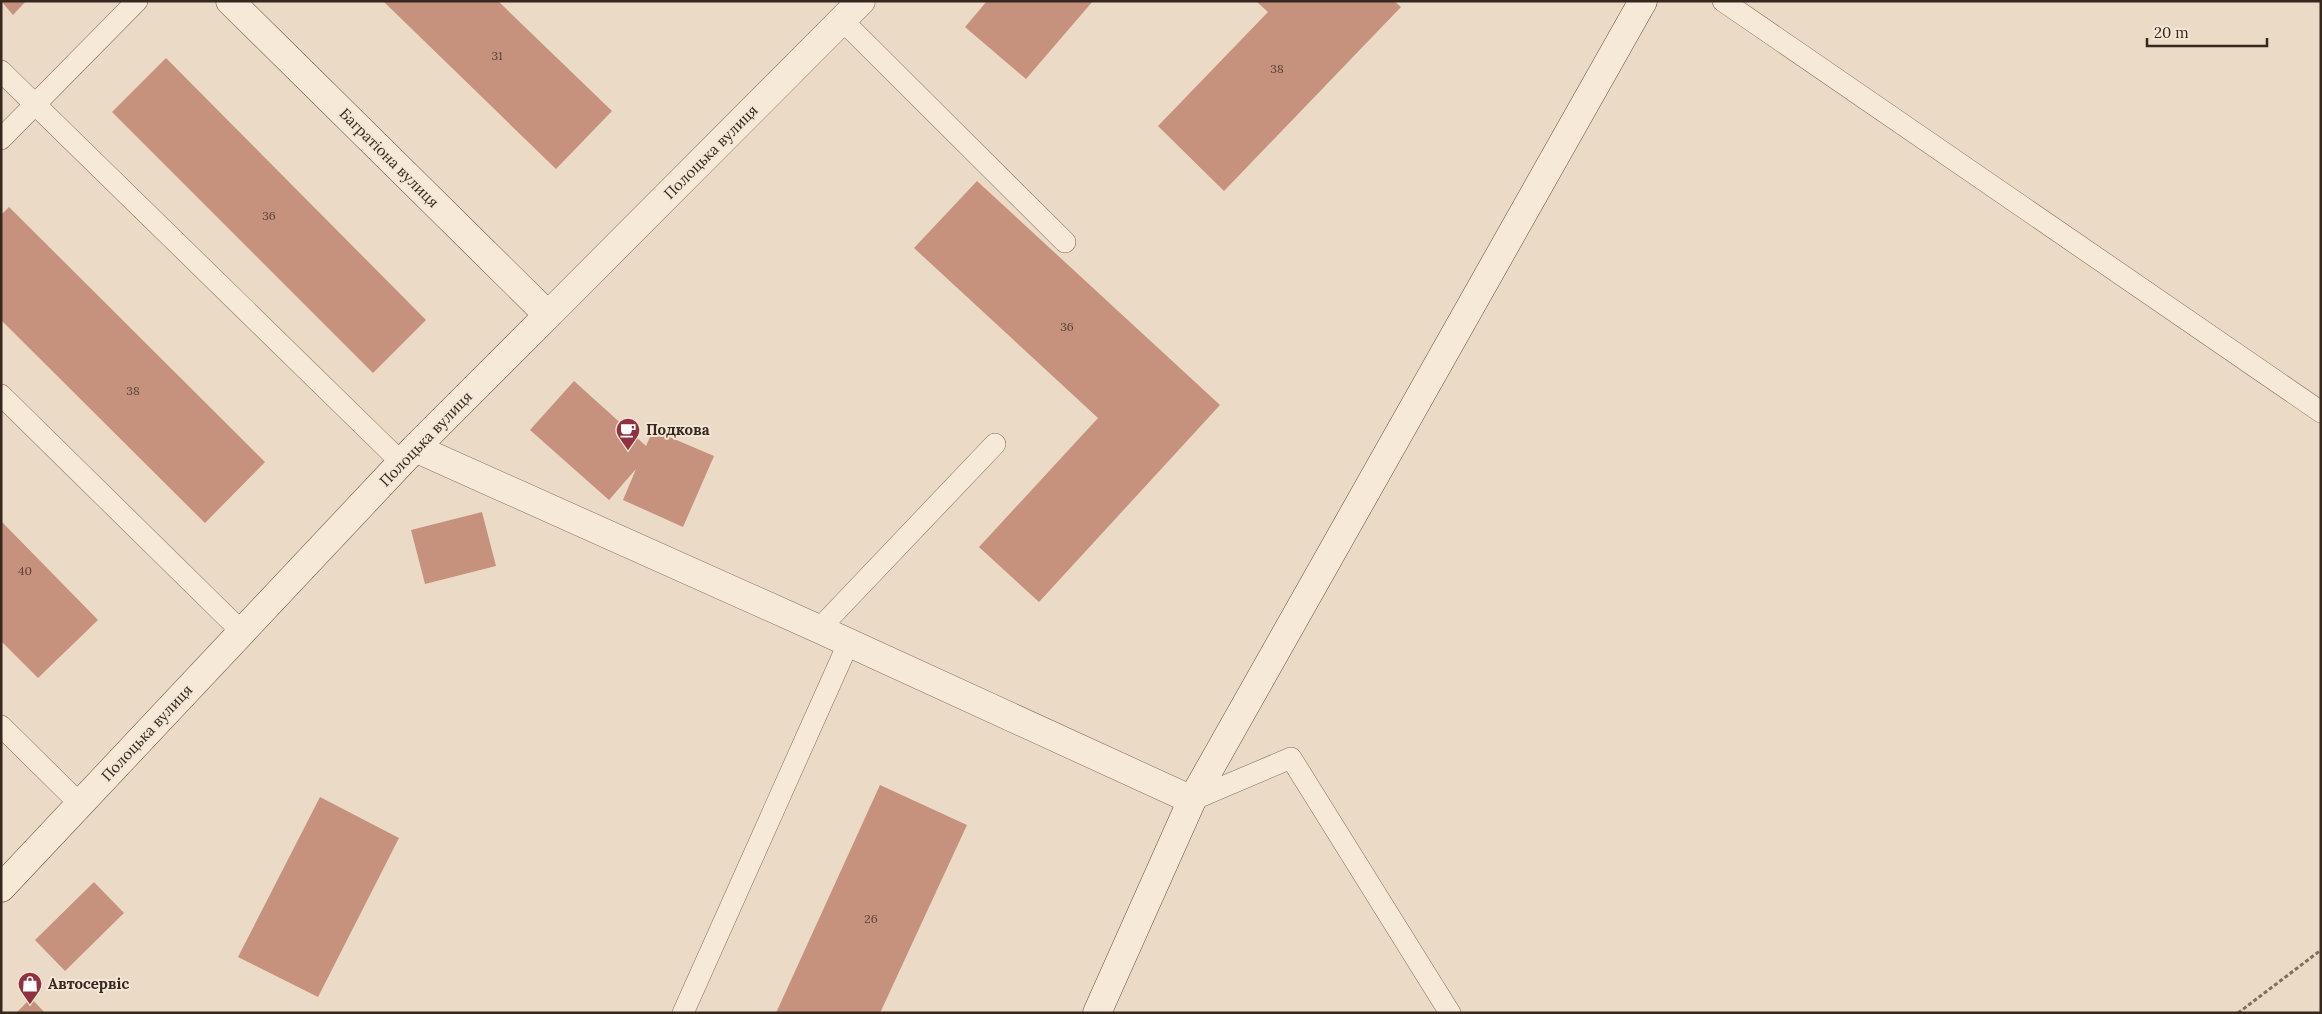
<svg xmlns="http://www.w3.org/2000/svg" width="2322" height="1014" font-family="Lora,serif">
<style>
.building{fill:#c6927e}
.lines{fill:none;stroke-linecap:round;stroke-linejoin:round}
.lane-casing{stroke:#856c5d;stroke-width:22}
.street-casing{stroke:#856c5d;stroke-width:29}
.secondary-casing{stroke:#674e40;stroke-width:29}
.path{stroke:#856c5d;stroke-width:3;stroke-dasharray:4 2.5;stroke-linecap:butt}
.lane{stroke:#f6e9d8;stroke-width:21}
.street{stroke:#f6e9d8;stroke-width:28}
.secondary{stroke:#f6e9d8;stroke-width:28}
.labels{text-anchor:middle;stroke-width:4;stroke-linejoin:round;paint-order:stroke}
.number-label{font-size:12px;fill:#5a4237}
.street-label{font-size:15px;fill:#36271f;stroke:#f3e6d4}
.poi-label{font-size:15px;font-weight:bold;fill:#36271f;stroke:#f3e6d4;text-anchor:start}
</style>
<rect width="100%" height="100%" fill="#ebdac5"/>
<path class="building" d="M 1,1 L 26,1 L 13,15 Z
M 383,1 L 498,1 L 612,111 L 556,169 Z
M 987,1 L 1093,1 L 1026,79 L 965,27 Z
M 1256,1 L 1394,1 L 1401,7 L 1224,191 L 1158,126 L 1268,12 Z
M 166,58 L 426,320 L 373,373 L 112,112 Z
M 977,181 L 1220,405 L 1039,602 L 979,547 L 1098,418 L 914,248 Z
M 9,207 L 265,462 L 205,523 L 1,320 L 1,215 Z
M 574,381 L 646,446 L 653,430 L 714,456 L 683,527 L 623,500 L 636,469 L 609,500 L 530,430 Z
M 482,512 L 496,566 L 425,584 L 411,530 Z
M 1,521 L 98,620 L 38,678 L 1,641 Z
M 880,785 L 967,825 L 880,1013 L 776,1013 Z
M 320,797 L 399,838 L 318,997 L 238,957 Z
M 94,882 L 124,913 L 65,971 L 35,940 Z
M 31,998 L 45,1013 L 16,1013 Z"/>
<g class="lines">
<defs>
<path id="lane" d="M 1723,1 L 2321,412
M 842,20 L 1065,242
M 1,71 L 402,463
M 1,139 L 137,1
M 1,395 L 242,632
M 819,629 L 995,444
M 1,726 L 80,804
M 1192,800 L 1291,758 L 1450,1013
M 683,1013 L 848,644"/>
<path id="street" d="M 548,315 L 861,1
M 415,448 L 819,629 L 1192,800"/>
<path id="secondary" d="M 1,888 L 415,448 L 548,315 L 230,1
M 1097,1013 L 1192,800 L 1643,1"/>
</defs>
<use href="#lane" class="lane-casing"/>
<use href="#street" class="street-casing"/>
<use href="#secondary" class="secondary-casing"/>
<path class="path" d="M 2238,1013 L 2321,950"/>
<use href="#lane" class="lane"/>
<use href="#street" class="street"/>
<use href="#secondary" class="secondary"/>
</g>
<defs>
<symbol id="cafe-pin" viewBox="-11 -11 22 30"><path d="M0 17L-7.5 6A9.5 9.5 0 1 1 7.5 6Z" fill="#8f313f" stroke="#f3e6d4"/><path d="M-5.5-4.5H6V0H3Q3 3.5 0 3.5H-2.5Q-5.5 3.5-5.5 0ZM3-3.2v2h1.7v-2ZM-6 4.5H4V6H-6Z" fill="#fff"/></symbol>
<symbol id="shop-pin" viewBox="-11 -11 22 30"><path d="M0 17L-7.5 6A9.5 9.5 0 1 1 7.5 6Z" fill="#8f313f" stroke="#f3e6d4"/><path d="M-5-2.5h2.3a2.7 3.5 0 0 1 5.4 0H5L5.5 6h-11ZM-1.5-2.5h3a1.5 2.3 0 0 0-3 0Z" fill="#fff"/></symbol>
</defs>
<g fill-rule="evenodd">
<use href="#cafe-pin" x="614" y="416" width="28" height="38"/>
<use href="#shop-pin" x="16" y="970" width="28" height="38"/>
</g>
<g class="labels">
<g class="number-label">
<text x="497" y="60">31</text>
<text x="1277" y="73">38</text>
<text x="269" y="220">36</text>
<text x="1067" y="331">36</text>
<text x="133" y="395">38</text>
<text x="25" y="575">40</text>
<text x="871" y="923">26</text>
</g>
<g class="street-label">
<text transform="translate(711 152) rotate(-45)" y="5">Полоцька вулиця</text>
<text transform="translate(389 158) rotate(45)" y="5">Багратіона вулиця</text>
<text transform="translate(426 439) rotate(-46)" y="5">Полоцька вулиця</text>
<text transform="translate(147 733) rotate(-47)" y="5">Полоцька вулиця</text>
</g>
<g class="poi-label">
<text x="646" y="435">Подкова</text>
<text x="48" y="989">Автосервіс</text>
</g>
</g>
<rect width="2322" height="1014" fill="none" stroke="#36271f" stroke-width="5"/>
<path d="M2147 38v8h120v-8" fill="none" stroke="#36271f" stroke-width="2.5"/>
<text x="2154" y="38" font-size="15" fill="#36271f" stroke="#f3e6d4" stroke-width="4" paint-order="stroke">20 m</text>
</svg>
